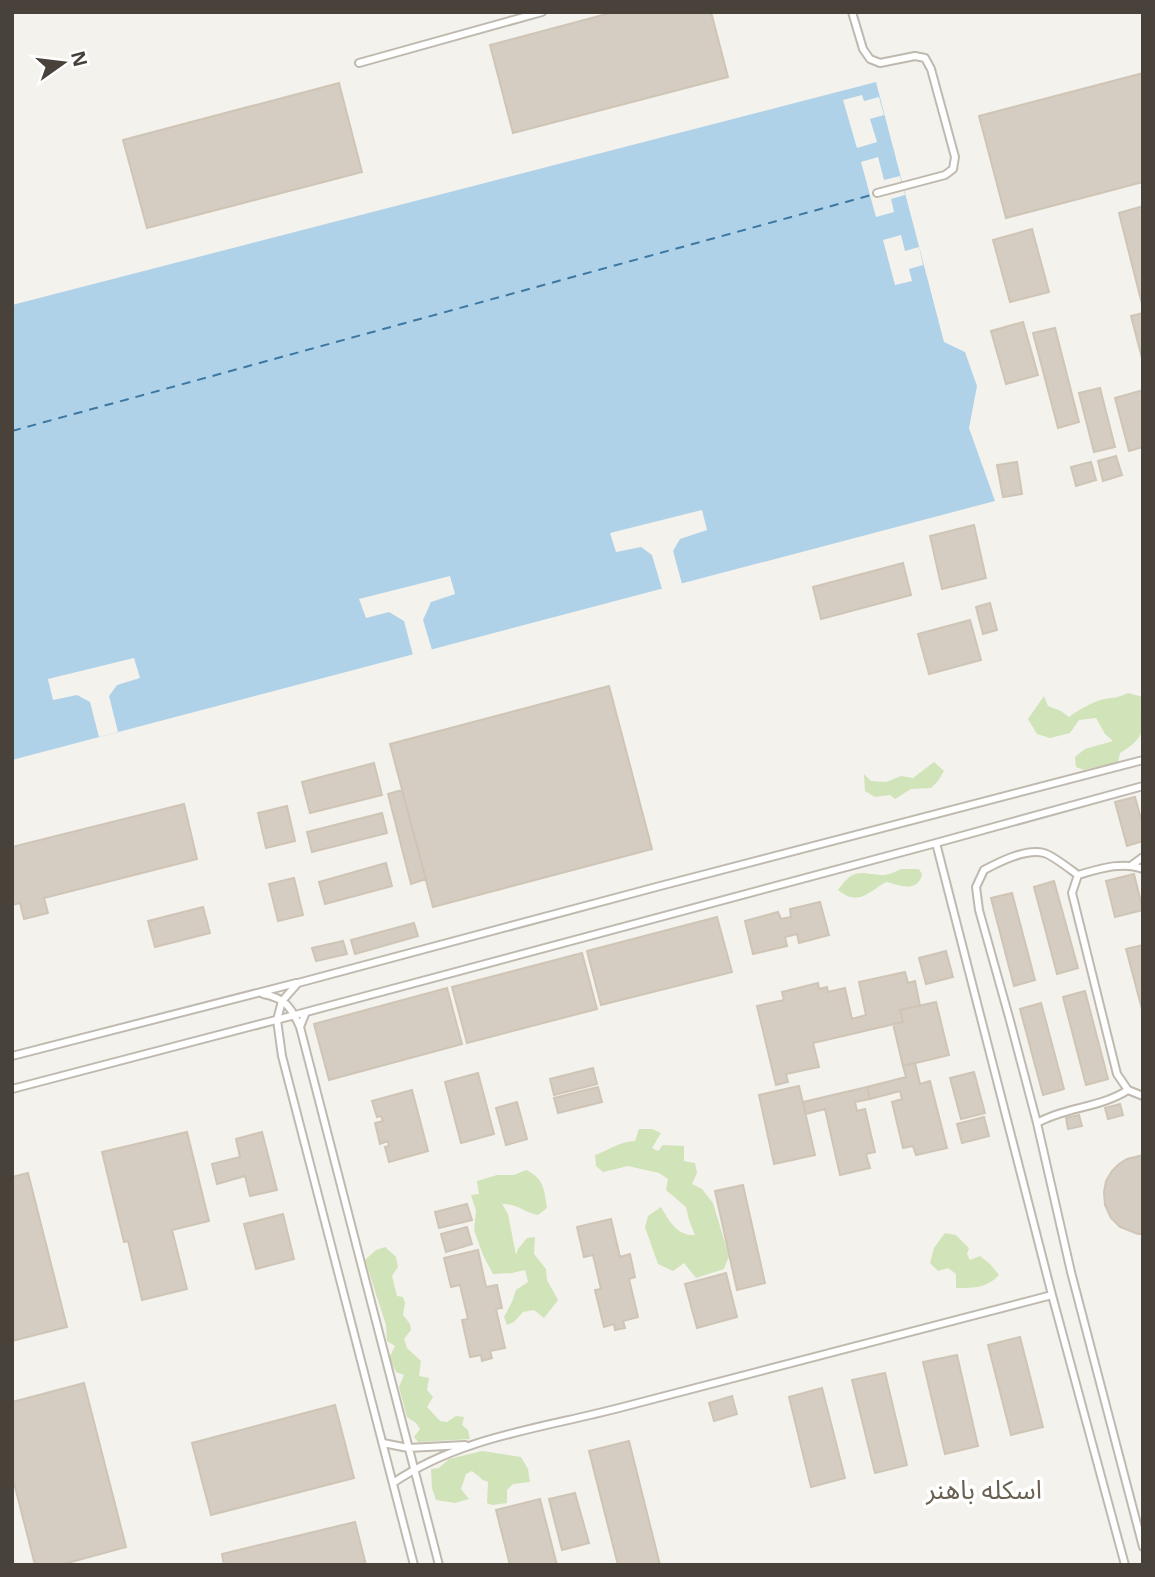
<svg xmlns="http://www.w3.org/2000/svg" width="1155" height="1577" font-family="'Open Sans','Noto Sans Arabic',sans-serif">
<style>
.green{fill:#d1e3b9}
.water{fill:#b0d2e9}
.pier{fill:#f4f2ec}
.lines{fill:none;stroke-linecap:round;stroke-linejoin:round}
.ferry{stroke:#3c78a1;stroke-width:2;stroke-dasharray:9 7;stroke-linecap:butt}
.building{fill:#d5cdc2;stroke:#cfc5b6;stroke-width:2}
.lane-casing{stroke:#bfb9af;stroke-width:10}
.lane{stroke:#fff;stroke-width:6}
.labels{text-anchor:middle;stroke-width:7;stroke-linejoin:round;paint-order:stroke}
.neighbourhood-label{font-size:26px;fill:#696052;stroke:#fff}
</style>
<rect width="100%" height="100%" fill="#f4f2ec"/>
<path class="green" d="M 1128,693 L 1143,697 C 1139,706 1141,711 1143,720 C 1145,736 1132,746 1120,753 L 1118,762 L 1084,770 L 1076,767 L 1075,757 L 1085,749 L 1113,741 L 1105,734 L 1096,718 L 1079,720 L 1070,733 L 1050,738 L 1037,734 L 1028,719 L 1044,696 L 1048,706 L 1061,711 L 1069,717 C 1079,710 1093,701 1105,699 C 1116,697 1117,698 1128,693 Z
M 934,762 L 944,771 L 938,781 L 931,788 L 911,789 L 895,799 L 890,795 L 875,797 L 865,791 L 864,774 L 871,781 L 886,782 L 901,776 L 913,778 Z
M 901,869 L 919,869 C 922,874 923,874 920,880 C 912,892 897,884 886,882 C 868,892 859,907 838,890 C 856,865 860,875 885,875 C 891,874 896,871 901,869 Z
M 639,1129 L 652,1129 L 661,1133 L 652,1148 L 658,1151 L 663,1145 L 684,1146 L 684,1161 L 695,1163 L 697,1173 L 692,1184 L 702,1189 L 713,1203 L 729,1256 L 724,1269 L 696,1278 L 684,1263 L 673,1271 L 658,1264 L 645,1227 L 648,1216 L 661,1207 C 669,1221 677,1236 695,1235 L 689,1220 L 686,1207 L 666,1190 L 668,1179 L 659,1173 L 628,1166 L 603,1172 L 596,1166 L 595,1155 C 609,1150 621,1141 635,1141 Z
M 526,1170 C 545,1179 544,1190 547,1208 L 538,1215 C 524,1212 516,1203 502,1204 L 508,1214 L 516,1255 L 518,1249 L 527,1238 L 535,1237 L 534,1254 L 546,1269 L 547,1280 L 558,1300 L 544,1318 L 534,1310 L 523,1312 L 514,1322 L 507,1325 L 504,1317 L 512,1302 L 516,1290 L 528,1282 L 525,1270 L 512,1273 L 493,1274 L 483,1255 L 474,1230 L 476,1211 L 471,1195 L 479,1194 L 477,1181 L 497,1175 L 514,1175 Z
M 945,1233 L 956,1235 L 969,1248 L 967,1254 L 970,1260 L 980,1256 L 990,1264 L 999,1275 C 987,1288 974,1288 956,1288 L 956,1274 L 948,1268 L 938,1271 L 930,1263 L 934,1248 Z
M 385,1247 L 396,1257 L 398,1267 L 392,1276 L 397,1296 L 403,1297 L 405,1303 L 403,1315 L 410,1324 L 411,1330 L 404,1339 L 407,1348 L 421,1361 L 419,1376 L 429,1378 L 427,1390 L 433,1397 L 427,1407 L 440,1421 L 447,1422 L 456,1416 L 464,1417 L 462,1425 L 468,1430 L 470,1439 L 418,1442 L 414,1437 L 420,1429 L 416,1423 L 407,1417 L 399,1387 L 404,1375 L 396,1372 L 389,1358 L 395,1346 L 387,1341 L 386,1325 L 365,1260 L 376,1250 Z
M 482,1451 L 521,1457 L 528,1469 L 530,1482 L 513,1484 L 507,1490 L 507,1503 L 492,1505 L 487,1503 L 488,1482 L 483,1480 L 472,1471 L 466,1474 L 461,1489 L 469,1499 L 455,1503 L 436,1500 L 432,1488 L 431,1469 L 439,1468 L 449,1459 Z"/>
<path class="water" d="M 876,82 L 944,342 L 965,352 L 977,386 L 969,428 L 995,501 L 12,760 L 12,305 Z"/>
<path class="pier" d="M 862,95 L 864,101 L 879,97 L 884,115 L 870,119 L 877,142 L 857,148 L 843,100 Z
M 878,157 L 884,180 L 900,176 L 905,195 L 891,199 L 894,212 L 876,217 L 861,162 Z
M 901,235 L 905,251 L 919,247 L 923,265 L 909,269 L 912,281 L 895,285 L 883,240 Z
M 702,510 L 707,530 L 680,539 L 673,551 L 682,584 L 662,589 L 652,555 L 641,547 L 616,552 L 610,533 Z
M 450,576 L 455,594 L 431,602 L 423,620 L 432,650 L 413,655 L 404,621 L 389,612 L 366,618 L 359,599 Z
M 134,658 L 140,678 L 117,685 L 109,696 L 118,732 L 99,737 L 90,702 L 77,695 L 53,700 L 48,679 Z"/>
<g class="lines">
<path class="ferry" d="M 12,431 L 875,194"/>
</g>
<path class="building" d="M 614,12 L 711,12 L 728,77 L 513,133 L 490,45 Z
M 1143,73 L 1143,182 L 1006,218 L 979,116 Z
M 339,83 L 362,172 L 147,228 L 123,140 Z
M 1143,206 L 1143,308 L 1119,213 Z
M 1032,229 L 1049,292 L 1010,302 L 993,240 Z
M 1143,313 L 1143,362 L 1131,316 Z
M 1023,322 L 1038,375 L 1006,384 L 991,331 Z
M 1055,328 L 1079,422 L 1058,428 L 1033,333 Z
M 1100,388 L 1115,447 L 1094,452 L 1079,393 Z
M 1143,390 L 1143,447 L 1129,451 L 1115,398 Z
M 1116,456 L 1122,475 L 1103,481 L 1098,461 Z
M 1017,462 L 1022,494 L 1003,497 L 997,465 Z
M 1091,462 L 1096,480 L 1076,486 L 1071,467 Z
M 974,525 L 986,578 L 942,589 L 930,536 Z
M 903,563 L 911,595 L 821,619 L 813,587 Z
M 990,603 L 997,630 L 983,634 L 976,607 Z
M 970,620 L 981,660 L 929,674 L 918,634 Z
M 609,686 L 652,849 L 433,907 L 390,744 Z
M 374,763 L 382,795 L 310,813 L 302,782 Z
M 402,790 L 426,879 L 411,884 L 388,794 Z
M 1135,797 L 1143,826 L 1143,841 L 1127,846 L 1115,802 Z
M 184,804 L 197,859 L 44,898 L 48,913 L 24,919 L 20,903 L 12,905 L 12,847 Z
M 287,806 L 295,841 L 266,848 L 258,813 Z
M 382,813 L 387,833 L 312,852 L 307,832 Z
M 386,863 L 392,886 L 325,904 L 319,882 Z
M 1134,874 L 1143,910 L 1115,917 L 1106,881 Z
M 294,878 L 303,915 L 278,921 L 269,884 Z
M 1054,881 L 1078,968 L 1057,974 L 1034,887 Z
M 1012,893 L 1035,980 L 1014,986 L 991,898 Z
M 820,902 L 829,935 L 799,943 L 797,934 L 785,937 L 787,946 L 753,954 L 745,921 L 778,912 L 781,919 L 791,917 L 790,909 Z
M 203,907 L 210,933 L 155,947 L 148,921 Z
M 717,917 L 732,972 L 601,1005 L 587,951 Z
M 414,923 L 418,936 L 355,954 L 351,940 Z
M 343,941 L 347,954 L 316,961 L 312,948 Z
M 1143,945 L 1143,1013 L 1126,949 Z
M 946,951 L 953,977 L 926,984 L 919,958 Z
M 582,953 L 597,1009 L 467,1043 L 452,987 Z
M 905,972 L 908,983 L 915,981 L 920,1006 L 900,1010 L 903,1022 L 813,1043 L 819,1067 L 786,1074 L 788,1082 L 776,1085 L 757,1006 L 784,1000 L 782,992 L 818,983 L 819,989 L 827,987 L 828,992 L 845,988 L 852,1019 L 866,1015 L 859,982 Z
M 447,988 L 462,1044 L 329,1080 L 314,1024 Z
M 1085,991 L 1108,1079 L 1086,1085 L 1063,997 Z
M 936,1002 L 949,1055 L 903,1066 L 893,1024 L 903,1022 L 900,1010 Z
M 1041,1003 L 1064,1089 L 1043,1095 L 1020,1009 Z
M 915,1063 L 920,1084 L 930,1081 L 947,1148 L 916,1155 L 913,1146 L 903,1148 L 892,1102 L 902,1099 L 900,1091 L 870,1099 L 867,1087 L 906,1077 L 903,1066 Z
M 593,1068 L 597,1084 L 554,1095 L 550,1079 Z
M 974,1072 L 985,1113 L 961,1119 L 950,1078 Z
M 478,1073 L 494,1134 L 461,1143 L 445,1082 Z
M 799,1086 L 815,1155 L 774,1164 L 759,1095 Z
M 598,1087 L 602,1102 L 558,1113 L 554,1098 Z
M 867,1087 L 870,1099 L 855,1102 L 857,1111 L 865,1109 L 875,1152 L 866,1154 L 870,1168 L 840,1175 L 825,1109 L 806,1114 L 803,1102 Z
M 412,1090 L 428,1151 L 389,1162 L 385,1147 L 389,1146 L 388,1141 L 380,1144 L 375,1123 L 383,1121 L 381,1116 L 377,1117 L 372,1101 Z
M 517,1102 L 527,1139 L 506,1145 L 496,1108 Z
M 1120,1104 L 1123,1115 L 1108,1119 L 1105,1108 Z
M 1079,1115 L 1082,1126 L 1068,1129 L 1066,1118 Z
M 984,1117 L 989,1136 L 962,1143 L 957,1124 Z
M 187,1132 L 209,1221 L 172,1230 L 187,1289 L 142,1300 L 128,1241 L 124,1242 L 102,1152 Z
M 262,1132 L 277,1190 L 250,1196 L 245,1176 L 217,1184 L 212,1164 L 240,1157 L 236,1139 Z
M 1143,1155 L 1143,1234 L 1138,1234 L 1120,1227 L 1111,1218 L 1105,1205 L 1104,1192 L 1106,1181 L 1112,1171 L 1119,1164 L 1127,1159 Z
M 28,1173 L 67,1327 L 12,1341 L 12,1177 Z
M 743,1185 L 765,1283 L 737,1290 L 715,1191 Z
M 467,1204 L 472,1220 L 439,1228 L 435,1212 Z
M 283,1214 L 294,1259 L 256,1269 L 244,1224 Z
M 611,1219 L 620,1257 L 630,1254 L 635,1277 L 629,1279 L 638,1317 L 623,1321 L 625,1328 L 615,1330 L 614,1324 L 604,1327 L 595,1290 L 601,1289 L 593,1255 L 584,1257 L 577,1227 Z
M 467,1227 L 472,1244 L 446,1252 L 441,1234 Z
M 478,1250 L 486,1287 L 497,1285 L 502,1308 L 496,1309 L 505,1348 L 490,1351 L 492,1358 L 482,1361 L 481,1355 L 470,1357 L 462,1320 L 468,1319 L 460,1285 L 451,1287 L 444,1258 Z
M 726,1273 L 737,1317 L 697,1328 L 685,1284 Z
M 1020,1337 L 1043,1427 L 1011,1435 L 988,1345 Z
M 957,1355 L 978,1446 L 945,1454 L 923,1362 Z
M 885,1373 L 907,1465 L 875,1473 L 852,1380 Z
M 84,1383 L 126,1547 L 60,1565 L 35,1565 L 12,1475 L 12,1402 Z
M 822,1388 L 845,1478 L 811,1487 L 789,1397 Z
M 732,1396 L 737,1414 L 714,1421 L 709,1403 Z
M 335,1405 L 354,1478 L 211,1515 L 192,1443 Z
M 629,1441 L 660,1565 L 618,1565 L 589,1451 Z
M 575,1493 L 589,1543 L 562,1550 L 549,1499 Z
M 540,1499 L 557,1565 L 510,1565 L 496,1510 Z
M 355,1522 L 366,1565 L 224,1565 L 222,1554 Z"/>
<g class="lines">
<defs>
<path id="lane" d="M 852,12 L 863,49 L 870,59 L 880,63 L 915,56 L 925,58 L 931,69 L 955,157 L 953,169 L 945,175 L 877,193
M 359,63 L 542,12
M 936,843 L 1143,786
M 1132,865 L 1143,857
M 1143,869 C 1122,861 1099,869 1078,875 C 1071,870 1052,855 1044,853 C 1026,848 999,862 984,870 L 976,887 L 979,910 L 1009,1017 L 1037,1123 L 1071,1272 L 1143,1547
M 1078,875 L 1072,893 L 1117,1074 L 1128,1090 L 1143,1096
M 263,994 C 285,998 291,1007 300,1027
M 306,1012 L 300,1027 L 439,1565
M 12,1056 L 296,983
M 12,1089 L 295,1015 L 936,843 L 1052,1295 L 1125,1565
M 1037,1123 C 1065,1107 1100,1108 1128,1090
M 383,1443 L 408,1448 L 465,1445
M 393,1483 C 460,1437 543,1428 619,1408 C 764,1370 908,1332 1052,1295
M 414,1565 L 282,1056 L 277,1020 L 282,1001 L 298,983 L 660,886 L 1143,760"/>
</defs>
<use href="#lane" class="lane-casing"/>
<use href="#lane" class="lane"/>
</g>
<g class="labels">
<g class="neighbourhood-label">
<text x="984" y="1499">اسکله باهنر</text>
</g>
</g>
<rect width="1155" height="1577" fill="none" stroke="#48423a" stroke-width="28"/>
<g transform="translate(63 63) rotate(76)" stroke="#ffffff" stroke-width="5" paint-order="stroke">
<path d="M0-5L12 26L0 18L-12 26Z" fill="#48423a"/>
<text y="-10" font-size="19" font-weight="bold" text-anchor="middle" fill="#48423a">N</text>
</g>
</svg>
